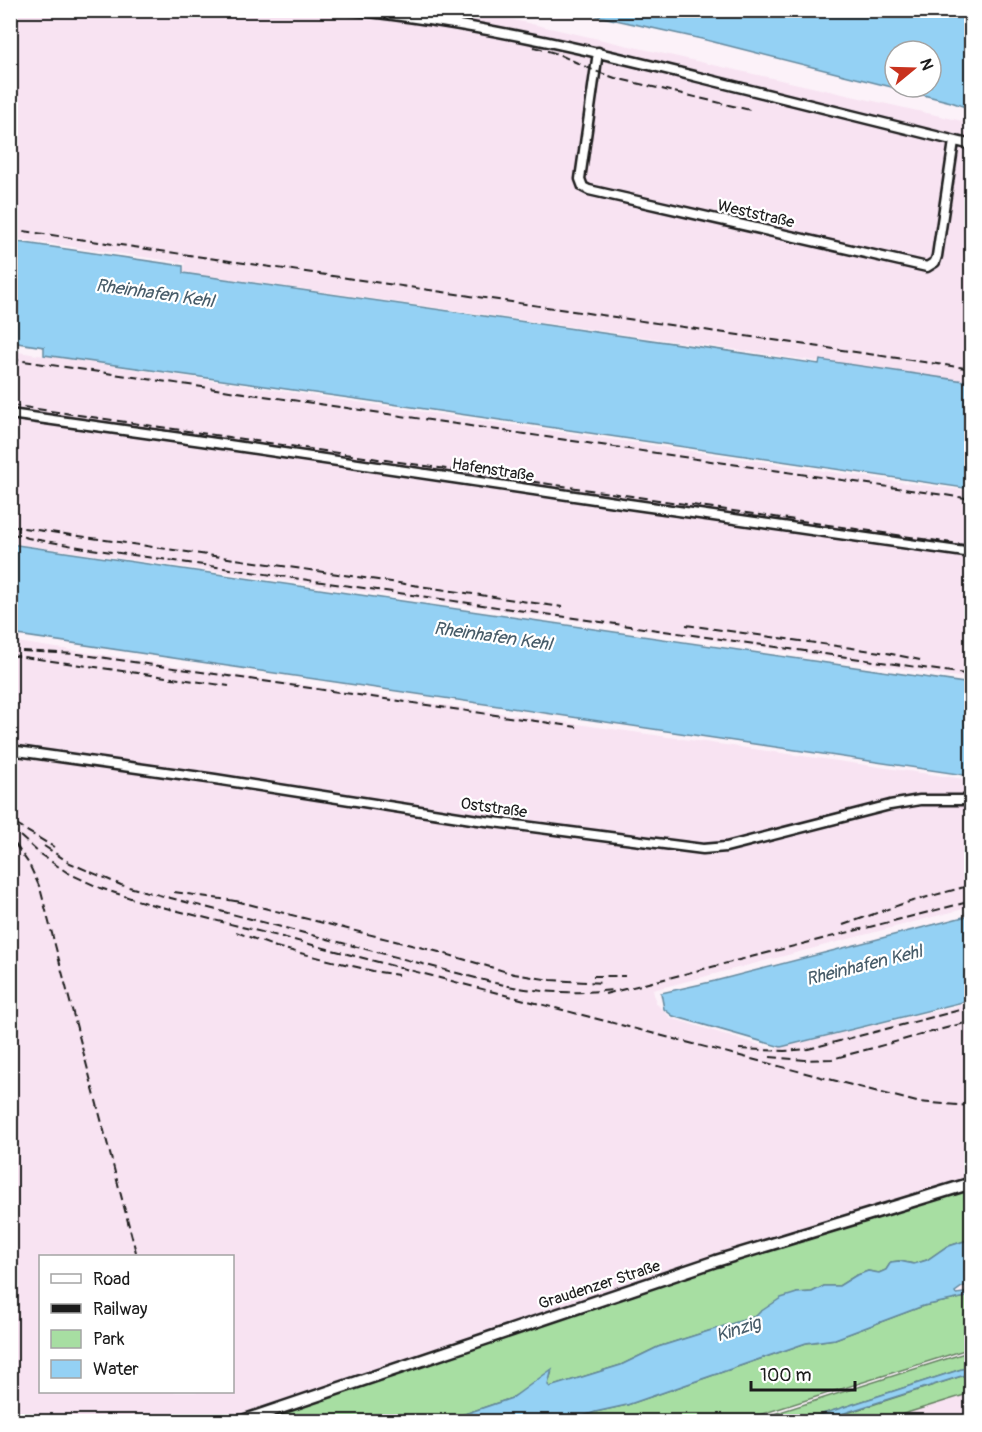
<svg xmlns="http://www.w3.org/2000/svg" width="982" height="1432" font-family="Pangolin,sans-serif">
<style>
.built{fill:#f8e3f2;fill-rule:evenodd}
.green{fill:#a7dea2;stroke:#627d5f;stroke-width:1.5}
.water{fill:#94d1f4;stroke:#64899e;stroke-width:1.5;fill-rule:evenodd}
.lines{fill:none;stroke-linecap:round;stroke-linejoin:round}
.minor-casing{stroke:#1c1c1c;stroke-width:13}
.tertiary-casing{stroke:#1c1c1c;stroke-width:15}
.minor{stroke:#fff;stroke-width:8}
.tertiary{stroke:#fff;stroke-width:10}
.rail{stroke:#1c1c1c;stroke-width:2;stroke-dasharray:9 4.5;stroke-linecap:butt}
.labels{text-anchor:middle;stroke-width:4.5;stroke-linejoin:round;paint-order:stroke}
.street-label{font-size:16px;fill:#1c1c1c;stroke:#fff}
.water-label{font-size:18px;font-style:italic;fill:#465b68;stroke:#fff}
</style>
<rect width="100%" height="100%" fill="#fcf2f9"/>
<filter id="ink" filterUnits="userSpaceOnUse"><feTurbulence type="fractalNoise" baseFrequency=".0167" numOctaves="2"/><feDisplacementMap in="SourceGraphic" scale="12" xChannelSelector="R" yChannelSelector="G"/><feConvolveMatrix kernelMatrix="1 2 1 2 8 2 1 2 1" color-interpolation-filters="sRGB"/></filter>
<g filter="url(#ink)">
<path class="built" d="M 11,11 L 474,11 L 971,123 L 971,383 L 184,272 L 185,263 L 11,238 Z
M 11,351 L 906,483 L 971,491 L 971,679 L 651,631 L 11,543 Z
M 10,641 L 289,683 L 971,780 L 971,907 L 653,990 L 656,1003 L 671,1018 L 773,1049 L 971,1003 L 971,1177 L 762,1241 L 221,1421 L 11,1421 ZM 40,1256 L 232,1256 L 232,1392 L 40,1392 Z
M 971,1393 L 971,1421 L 881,1421 Z"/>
<path class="green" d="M 971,1186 L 971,1239 L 946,1247 L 927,1260 L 914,1264 L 899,1261 L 891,1262 L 886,1270 L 879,1273 L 868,1271 L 855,1276 L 839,1286 L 824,1286 L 812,1292 L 797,1293 L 760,1312 L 757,1316 L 658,1347 L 621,1365 L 550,1387 L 547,1385 L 551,1374 L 512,1398 L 444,1421 L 248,1422 L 734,1259 Z
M 971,1296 L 971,1348 L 740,1421 L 568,1422 L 595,1412 L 627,1405 L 806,1343 L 835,1339 L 923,1306 Z
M 971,1351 L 971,1366 L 801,1421 L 749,1422 Z
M 971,1373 L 971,1393 L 881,1421 L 819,1422 Z"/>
<path class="water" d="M 575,11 L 971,11 L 971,109 L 951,102 L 702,39 ZM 895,51 L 931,51 L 931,87 L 895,87 Z
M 11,241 L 183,266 L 183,273 L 819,364 L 820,360 L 971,382 L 971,489 L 371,401 L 44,355 L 44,347 L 11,342 Z
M 10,544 L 971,684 L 971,776 L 11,634 Z
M 971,915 L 971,1000 L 781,1047 L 673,1016 L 664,1009 L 661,993 L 715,981 Z
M 971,1239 L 971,1284 L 962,1287 L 955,1292 L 956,1294 L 971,1292 L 971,1296 L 923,1306 L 835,1339 L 806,1343 L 627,1405 L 595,1412 L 568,1421 L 444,1421 L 512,1398 L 552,1369 L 548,1385 L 550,1387 L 621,1365 L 658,1347 L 756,1316 L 760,1312 L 781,1298 L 797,1293 L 812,1292 L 824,1286 L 839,1286 L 855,1276 L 868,1271 L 879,1273 L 886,1270 L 891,1262 L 899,1261 L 914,1264 L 927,1260 L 946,1247 Z
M 971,1366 L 971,1373 L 819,1421 L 801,1421 Z"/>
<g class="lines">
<defs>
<path id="minor" d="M 350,10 C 469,22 586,49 702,78 C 792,101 882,123 972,145
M 598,52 L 580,179 L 583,187 L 589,190 L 927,267 L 935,262 L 937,256 L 954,141
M 10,414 L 202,441 L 615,502 L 972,553
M 10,750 L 215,779 L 478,820 L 703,849 L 726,847 L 890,805 L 920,800 L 972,800"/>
<path id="tertiary" d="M 239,1422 L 716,1261 L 972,1183"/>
</defs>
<use href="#minor" class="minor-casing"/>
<use href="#tertiary" class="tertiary-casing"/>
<use href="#minor" class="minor"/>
<use href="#tertiary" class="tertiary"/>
<path class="rail" d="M 534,47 L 558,54 L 595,71 L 615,78 L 750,110
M 10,229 L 972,369
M 10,359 L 972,499
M 10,405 L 972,546
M 10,526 L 562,607
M 10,533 L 28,538 L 91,549 L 972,675
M 686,625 L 887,653 L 920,660
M 22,651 L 78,654 L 577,727
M 10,655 L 229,686
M 15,824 L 54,847
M 10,827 L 40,854 L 68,873 L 100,888 L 146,903 L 286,938 L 917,1102 L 972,1106
M 15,844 L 29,864 L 40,888 L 137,1256
M 44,846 L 70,863 L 121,885 L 495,983 C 538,993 568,994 612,990
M 174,892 L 242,902
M 236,901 L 439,952 L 514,974 L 551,980 L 604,983
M 843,925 L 902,904 L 972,885
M 236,932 L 276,947 L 373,971 L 398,975
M 593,976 L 625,976
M 605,994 L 972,901
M 739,1049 L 784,1051 L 808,1049 L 972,1007
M 770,1057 L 805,1060 L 832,1059 L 972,1021"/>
</g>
</g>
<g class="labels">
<g class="street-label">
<text transform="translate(756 213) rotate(13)" y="6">Weststraße</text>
<text transform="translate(493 469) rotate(9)" y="6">Hafenstraße</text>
<text transform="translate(494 807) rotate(8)" y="6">Oststraße</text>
<text transform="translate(599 1284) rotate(-18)" y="6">Graudenzer Straße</text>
</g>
<g class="water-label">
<text transform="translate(155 293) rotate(8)" y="6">Rheinhafen Kehl</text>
<text transform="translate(493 636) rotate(8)" y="6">Rheinhafen Kehl</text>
<text transform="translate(864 965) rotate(-14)" y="6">Rheinhafen Kehl</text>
<text transform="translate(738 1329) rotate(-18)" y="6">Kinzig</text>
</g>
</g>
<rect width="982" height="1432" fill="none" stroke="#fff" stroke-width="36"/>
<rect x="18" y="18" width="946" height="1396" fill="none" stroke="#1c1c1c" stroke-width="2" filter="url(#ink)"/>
<rect x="39" y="1255" width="195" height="138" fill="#ffffff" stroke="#a4a4a4" stroke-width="1.5"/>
<rect x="51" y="1274" width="30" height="9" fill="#ffffff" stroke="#a4a4a4" stroke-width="1.5"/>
<text x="93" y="1285" font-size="18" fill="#1c1c1c">Road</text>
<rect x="51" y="1304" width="30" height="9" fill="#1c1c1c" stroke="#a4a4a4" stroke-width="1.5"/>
<text x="93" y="1315" font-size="18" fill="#1c1c1c">Railway</text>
<rect x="51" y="1330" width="30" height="18" fill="#a7dea2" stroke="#a4a4a4" stroke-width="1.5"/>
<text x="93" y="1345" font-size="18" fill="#1c1c1c">Park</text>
<rect x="51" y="1360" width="30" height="18" fill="#94d1f4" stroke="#a4a4a4" stroke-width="1.5"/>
<text x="93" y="1375" font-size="18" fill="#1c1c1c">Water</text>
<g transform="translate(913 69) rotate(71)"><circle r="28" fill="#ffffff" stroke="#a4a4a4" stroke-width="1.5"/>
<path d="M0-4.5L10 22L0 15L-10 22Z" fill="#c8321e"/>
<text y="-9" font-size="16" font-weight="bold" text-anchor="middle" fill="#1c1c1c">N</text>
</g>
<path d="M751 1381v9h104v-9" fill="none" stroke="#1c1c1c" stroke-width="3"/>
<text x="760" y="1381" font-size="18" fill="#1c1c1c" stroke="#ffffff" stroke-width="4.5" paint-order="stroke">100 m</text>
</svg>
